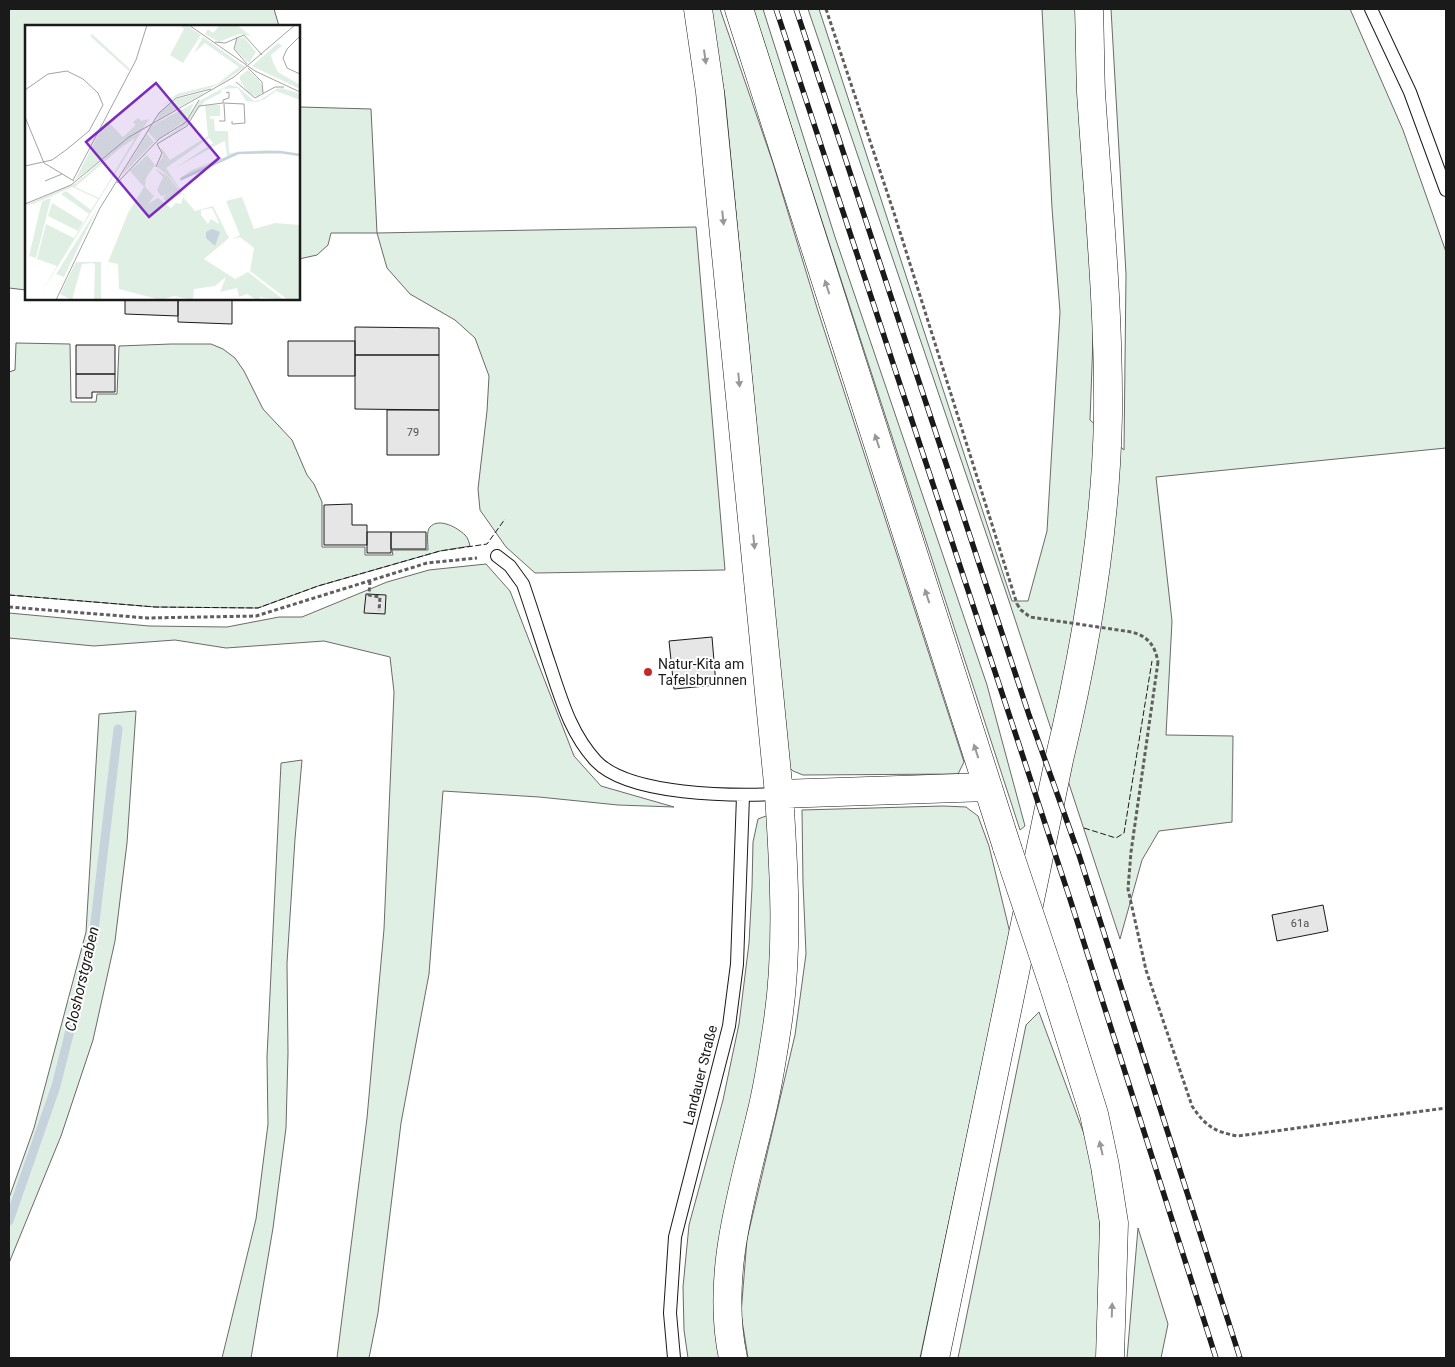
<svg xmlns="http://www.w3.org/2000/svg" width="1455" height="1367" font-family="Roboto,sans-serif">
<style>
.green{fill:#e0efe3;stroke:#6a6a6a}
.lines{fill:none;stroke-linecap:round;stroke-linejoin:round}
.stream{stroke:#c6d2dc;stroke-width:9}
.building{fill:#e6e6e6;stroke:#1a1a1a}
.lane-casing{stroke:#1a1a1a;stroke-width:14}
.secondary-casing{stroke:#1a1a1a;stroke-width:29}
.primary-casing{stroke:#1a1a1a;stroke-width:29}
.path{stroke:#5f5f5f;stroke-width:3;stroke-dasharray:4 2.5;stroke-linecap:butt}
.lane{stroke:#fff;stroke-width:12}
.secondary{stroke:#fff;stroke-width:28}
.primary{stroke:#fff;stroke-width:28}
.rail-casing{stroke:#1a1a1a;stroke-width:5.5}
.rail{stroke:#fff;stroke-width:4;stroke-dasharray:11;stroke-linecap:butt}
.secondary-bridge-casing{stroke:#1a1a1a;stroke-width:29;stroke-linecap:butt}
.path-bridge{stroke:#5f5f5f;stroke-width:3;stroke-dasharray:4 2.5;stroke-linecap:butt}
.secondary-bridge{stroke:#fff;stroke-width:28}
.fence{stroke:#1a1a1a;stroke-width:1;stroke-dasharray:6 2.5;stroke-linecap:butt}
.oneway{fill:#989898}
.poi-dot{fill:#c62828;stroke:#fff;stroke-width:2}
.labels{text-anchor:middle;stroke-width:4;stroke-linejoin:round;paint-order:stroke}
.number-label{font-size:11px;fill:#4d4d4d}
.poi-label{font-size:14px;fill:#1a1a1a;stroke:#fff;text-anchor:start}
.street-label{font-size:14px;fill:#1a1a1a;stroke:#fff}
.water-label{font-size:15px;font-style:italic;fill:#1a1a1a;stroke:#fff}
.inset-river{fill:none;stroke:#c6d2dc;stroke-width:2.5}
.inset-road{fill:none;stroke:#a3a3a3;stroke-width:1}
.view{fill:#7b2cbf;fill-opacity:0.15;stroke:#7b2cbf;stroke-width:2.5}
.inset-edge{fill:none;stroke:#1a1a1a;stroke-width:2.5}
</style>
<rect width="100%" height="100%" fill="#fff"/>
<path class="green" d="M 9,9 L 274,9 L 279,26 L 26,26 L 26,290 L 9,288 Z
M 710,9 L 720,9 L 773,163 L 818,311 L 964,762 L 958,774 L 803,775 L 793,771 L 789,767 L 725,97 Z
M 753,9 L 763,9 L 835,237 L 987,685 L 1025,826 L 1020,830 Z
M 808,9 L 819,9 L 1012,601 L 1028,601 L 1047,531 L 1060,312 L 1052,208 L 1042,9 L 1079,9 L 1094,312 L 1090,420 L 1124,450 L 1126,274 L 1111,9 L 1350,9 L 1403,130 L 1446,252 L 1446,448 L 1156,477 L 1172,621 L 1166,735 L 1233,736 L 1232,822 L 1159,831 L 1142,860 L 1120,939 L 1009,601 Z
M 299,102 L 300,107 L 371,109 L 377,233 L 696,227 L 725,570 L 535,573 L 506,547 L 480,510 L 478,489 L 487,411 L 489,376 L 475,338 L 455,320 L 410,294 L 387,268 L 377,233 L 331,233 L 328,245 L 317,255 L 299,259 Z
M 16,343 L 70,344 L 71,402 L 96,402 L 97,394 L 117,394 L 119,346 L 171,344 L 211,344 L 223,349 L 235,358 L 244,371 L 263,409 L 292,440 L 307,475 L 314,484 L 322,502 L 322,547 L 365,547 L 365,555 L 393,555 L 392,550 L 428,550 C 428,544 426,531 430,527 C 439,517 458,528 465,535 C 468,538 469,542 470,546 L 440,551 L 318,586 L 258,608 L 155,607 L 9,595 L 9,372 L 15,370 Z
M 486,564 L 510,591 L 574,756 L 601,786 L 674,807 L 618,805 L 539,797 L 443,791 L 429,974 L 401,1123 L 378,1313 L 369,1358 L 337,1358 L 367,1118 L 384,929 L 394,692 L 390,657 L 324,641 L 226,648 L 175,640 L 94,646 L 9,638 L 9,613 L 149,626 L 227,627 L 279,617 L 302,617 L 387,582 L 429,570 Z
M 136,711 L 127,843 L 115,941 L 93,1040 L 61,1136 L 9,1263 L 9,1198 L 34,1128 L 86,932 L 99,714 Z
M 302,760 L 295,839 L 287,963 L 288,1053 L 286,1128 L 273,1228 L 251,1358 L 222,1358 L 256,1219 L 268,1124 L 267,1057 L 281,763 Z
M 943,806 L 966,807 L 978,816 L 989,846 L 1010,933 L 920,1358 L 748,1358 L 741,1314 L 747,1239 L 795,1035 L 806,954 L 803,883 L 802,810 Z
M 766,816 L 770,818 L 775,942 L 721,1358 L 688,1358 L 684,1330 L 683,1287 L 689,1225 L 723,1100 L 739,1024 L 749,943 L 752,887 L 753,842 L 758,819 Z
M 1039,1012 L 1087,1142 L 1099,1211 L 1104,1280 L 1098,1358 L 958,1358 L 1026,1025 Z
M 1138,1228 L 1168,1324 L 1161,1358 L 1127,1358 Z"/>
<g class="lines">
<path class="stream" d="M 9,1221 L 56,1086 L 93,939 L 118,729"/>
</g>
<path class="building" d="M 125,299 L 178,299 L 178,316 L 125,314 Z
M 178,299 L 232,299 L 232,324 L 178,322 Z
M 355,327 L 439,328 L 439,355 L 355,355 Z
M 288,341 L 355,341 L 355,376 L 288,376 Z
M 76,345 L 115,345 L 115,374 L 76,374 Z
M 355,355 L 439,355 L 439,410 L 355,409 Z
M 76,374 L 115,374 L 115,392 L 92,392 L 92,398 L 76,398 Z
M 387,410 L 439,410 L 439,455 L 387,455 Z
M 352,504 L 352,525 L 367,525 L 367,545 L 324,545 L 324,505 Z
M 367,532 L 391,532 L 391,553 L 367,553 Z
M 391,532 L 426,532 L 426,549 L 391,549 Z
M 366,594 L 386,595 L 385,614 L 364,613 Z
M 712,637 L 716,685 L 674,689 L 669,641 Z
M 1323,905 L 1328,931 L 1277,941 L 1272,915 Z"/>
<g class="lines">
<defs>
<path id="lane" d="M 1371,9 L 1410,92 L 1446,190
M 497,556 L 510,566 L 523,584 C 532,610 540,636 549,663 C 561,698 570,733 596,761 C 629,796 734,796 779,794
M 674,1358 L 670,1313 L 675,1237 L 729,1026 L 737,964 L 743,796"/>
<path id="secondary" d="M 698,9 L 710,92 L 779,794 C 784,871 789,950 777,1027 C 773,1053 769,1080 763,1106 C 744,1188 715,1273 733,1358
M 739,9 L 1007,847
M 779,794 L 988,787
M 1054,987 L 1094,1114 L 1105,1166 L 1114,1223 L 1110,1358"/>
<path id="primary" d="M 935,1358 L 1059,760 C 1086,647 1106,532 1108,415 C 1109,307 1098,200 1091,92 C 1090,65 1090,37 1089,9"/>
</defs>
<use href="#lane" class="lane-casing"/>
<use href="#secondary" class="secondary-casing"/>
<use href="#primary" class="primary-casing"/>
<path class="path" d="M 826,9 L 894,213 L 1017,604
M 370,581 L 369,595 L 380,597 L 379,611
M 9,607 L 147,618 L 256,616 L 427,563 L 477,558
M 1158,662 L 1131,852 L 1128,889 L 1146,970 L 1192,1106 C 1205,1126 1215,1132 1238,1136 L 1446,1108"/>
<use href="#lane" class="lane"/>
<use href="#secondary" class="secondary"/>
<use href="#primary" class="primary"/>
<defs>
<path id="rail" d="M 776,9 L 1070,899 L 1216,1358
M 796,9 L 1029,715 L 1079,855 L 1240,1358"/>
</defs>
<use href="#rail" class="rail-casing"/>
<use href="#rail" class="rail"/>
<defs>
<path id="secondary-bridge" d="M 1007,847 L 1054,987"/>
</defs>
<use href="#secondary-bridge" class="secondary-bridge-casing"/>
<path class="path-bridge" d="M 1017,604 L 1021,610 L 1030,617 L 1132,632 C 1149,637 1155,646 1158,662"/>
<use href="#secondary-bridge" class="secondary-bridge"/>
<path class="fence" d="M 9,595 L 155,607 L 258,608 L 318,586 L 440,551 L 487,544 L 505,519
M 1084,828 L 1116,838 L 1124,833 L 1152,661"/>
</g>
<defs><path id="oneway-solid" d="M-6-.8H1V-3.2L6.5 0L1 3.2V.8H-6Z" transform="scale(1.25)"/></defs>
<g class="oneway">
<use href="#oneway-solid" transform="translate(705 57) rotate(82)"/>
<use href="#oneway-solid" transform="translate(723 218) rotate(84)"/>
<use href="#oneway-solid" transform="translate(827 287) rotate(-108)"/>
<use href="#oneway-solid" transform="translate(739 380) rotate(84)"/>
<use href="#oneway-solid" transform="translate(877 441) rotate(-108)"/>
<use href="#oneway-solid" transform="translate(754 542) rotate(84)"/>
<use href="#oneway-solid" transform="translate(927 596) rotate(-108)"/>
<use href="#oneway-solid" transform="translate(976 751) rotate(-108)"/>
<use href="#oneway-solid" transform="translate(1101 1148) rotate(-103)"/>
<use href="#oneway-solid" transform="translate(1112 1310) rotate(-88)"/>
</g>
<circle class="poi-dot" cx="648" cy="672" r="5"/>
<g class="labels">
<g class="number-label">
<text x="413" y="436">79</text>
<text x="1300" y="927">61a</text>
</g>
<g class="poi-label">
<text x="658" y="669">Natur-Kita am<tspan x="658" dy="16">Tafelsbrunnen</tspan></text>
</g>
<g class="street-label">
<text transform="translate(700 1075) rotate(-76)" y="5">Landauer Straße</text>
</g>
<g class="water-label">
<text transform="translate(82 979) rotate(-77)" y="5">Closhorstgraben</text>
</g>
</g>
<g transform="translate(25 25)">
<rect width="275" height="275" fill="#fff"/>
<path d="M 155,0 L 162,0 L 176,10 L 158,38 L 145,30 L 159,4 ZM 195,0 L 212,0 L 226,11 L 214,9 L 194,17 L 180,9 L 183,4 L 188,8 ZM 67,9 L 105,44 L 104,46 L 65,11 ZM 178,12 L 220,42 L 197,58 L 185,63 L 151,72 L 138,80 L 152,69 L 192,59 L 214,42 L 180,18 L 169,28 ZM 219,12 L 231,27 L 224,38 L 210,25 L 211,14 ZM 253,18 L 257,21 L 246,30 L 248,37 L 253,47 L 275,60 L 275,64 L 227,41 ZM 223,45 L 234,55 L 239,66 L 232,72 L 223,68 L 215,55 L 215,51 ZM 204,60 L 213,62 L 229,76 L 235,75 L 252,64 L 257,63 L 275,69 L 275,75 L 251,66 L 240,74 L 232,77 L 221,76 L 213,63 L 197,64 L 196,68 L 180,76 L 162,99 L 133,118 L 155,102 L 174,76 ZM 181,67 L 132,95 L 135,87 L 150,74 ZM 169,78 L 162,94 L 131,116 L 123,107 L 128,100 ZM 180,80 L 195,80 L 195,91 L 185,91 L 185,94 L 189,94 L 190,106 L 203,106 L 204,128 L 243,125 L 275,129 L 275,131 L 254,127 L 216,128 L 180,141 L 156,156 L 154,154 L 167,145 L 202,131 L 200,116 L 197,117 L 150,143 L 188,118 L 184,113 L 141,143 L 166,180 L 146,153 L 132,142 L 138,130 L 136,122 L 145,135 L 183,111 ZM 113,93 L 116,96 L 124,94 L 15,270 L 32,241 L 12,234 L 21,199 L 49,213 L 64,189 L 36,169 L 41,166 L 66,185 L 73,174 L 47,162 L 27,171 L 8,179 L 0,180 L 51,158 L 93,122 L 50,155 L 81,95 L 98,112 L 111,100 L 108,97 ZM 110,113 L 74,173 L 50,162 L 94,124 ZM 122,104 L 72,184 L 39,252 L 31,249 ZM 122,109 L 129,117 L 97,150 ZM 122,130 L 130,140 L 121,153 L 120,162 L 129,171 L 123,179 L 133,173 L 146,183 L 151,178 L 156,179 L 158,172 L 170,186 L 188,181 L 204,213 L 179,234 L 210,254 L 223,247 L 259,275 L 234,272 L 236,275 L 232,275 L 222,269 L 214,272 L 212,263 L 195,267 L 201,252 L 190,261 L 169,264 L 168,275 L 149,271 L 136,275 L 94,264 L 93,239 L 83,237 L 103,188 L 119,162 L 105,146 ZM 187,183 L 192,193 L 194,199 L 186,194 L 183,199 L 176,190 L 176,185 ZM 131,145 L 131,144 L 144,152 L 157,169 L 141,176 L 138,173 L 141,170 L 136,171 L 132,165 L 138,152 ZM 217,172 L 229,204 L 250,198 L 275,200 L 275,275 L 263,275 L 225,246 L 229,223 L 215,212 L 207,214 L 215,210 L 201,176 ZM 26,173 L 11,233 L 4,231 L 17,176 ZM 27,178 L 58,197 L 53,206 L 23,191 ZM 51,237 L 76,237 L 76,275 L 69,275 L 70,239 L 67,238 L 57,239 L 47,275 L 35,269 Z" fill="#e0efe3" fill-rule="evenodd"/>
<path d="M 187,204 L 195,207 L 190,221 L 181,213 L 181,207 Z" fill="#c6d2dc"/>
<path class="inset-river" d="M 156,154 L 213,128 L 255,127 L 275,130"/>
<path class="inset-road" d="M 164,0 L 230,46 L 275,67M 275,11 L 262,24 L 258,33 L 262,43 L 275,49M 212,12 L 209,24 L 222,39M 190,17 L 200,18 L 219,10 L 237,30M 223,43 L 237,57 L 238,69M 211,57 L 230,73 L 250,62 L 259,62M 0,65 L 23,49 L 42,46 L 58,54 L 73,68 L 78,80 L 64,106 L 41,125 L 27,135 L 0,141M 198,78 L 219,79 L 220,98 L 207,99 L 207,96M 0,92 L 19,138 L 49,156M 194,96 L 200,96 L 199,79M 132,119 L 162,101 L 174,81 L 198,78 L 198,75 L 204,73 L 204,67 L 201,68M 131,142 L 137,128 L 132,119M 48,155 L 111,35 L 122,0M 20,156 L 37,149M 92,158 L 134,114 L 161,97 L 174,75M 0,179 L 46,160 L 104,112 L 209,52 L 270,0M 31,275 L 75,183 L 134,88 L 151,73 L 186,64"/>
<path class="view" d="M 131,58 L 194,133 L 124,192 L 61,117 Z"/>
<rect width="275" height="275" class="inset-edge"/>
</g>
<rect width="1455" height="1367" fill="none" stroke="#1a1a1a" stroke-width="20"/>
</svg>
